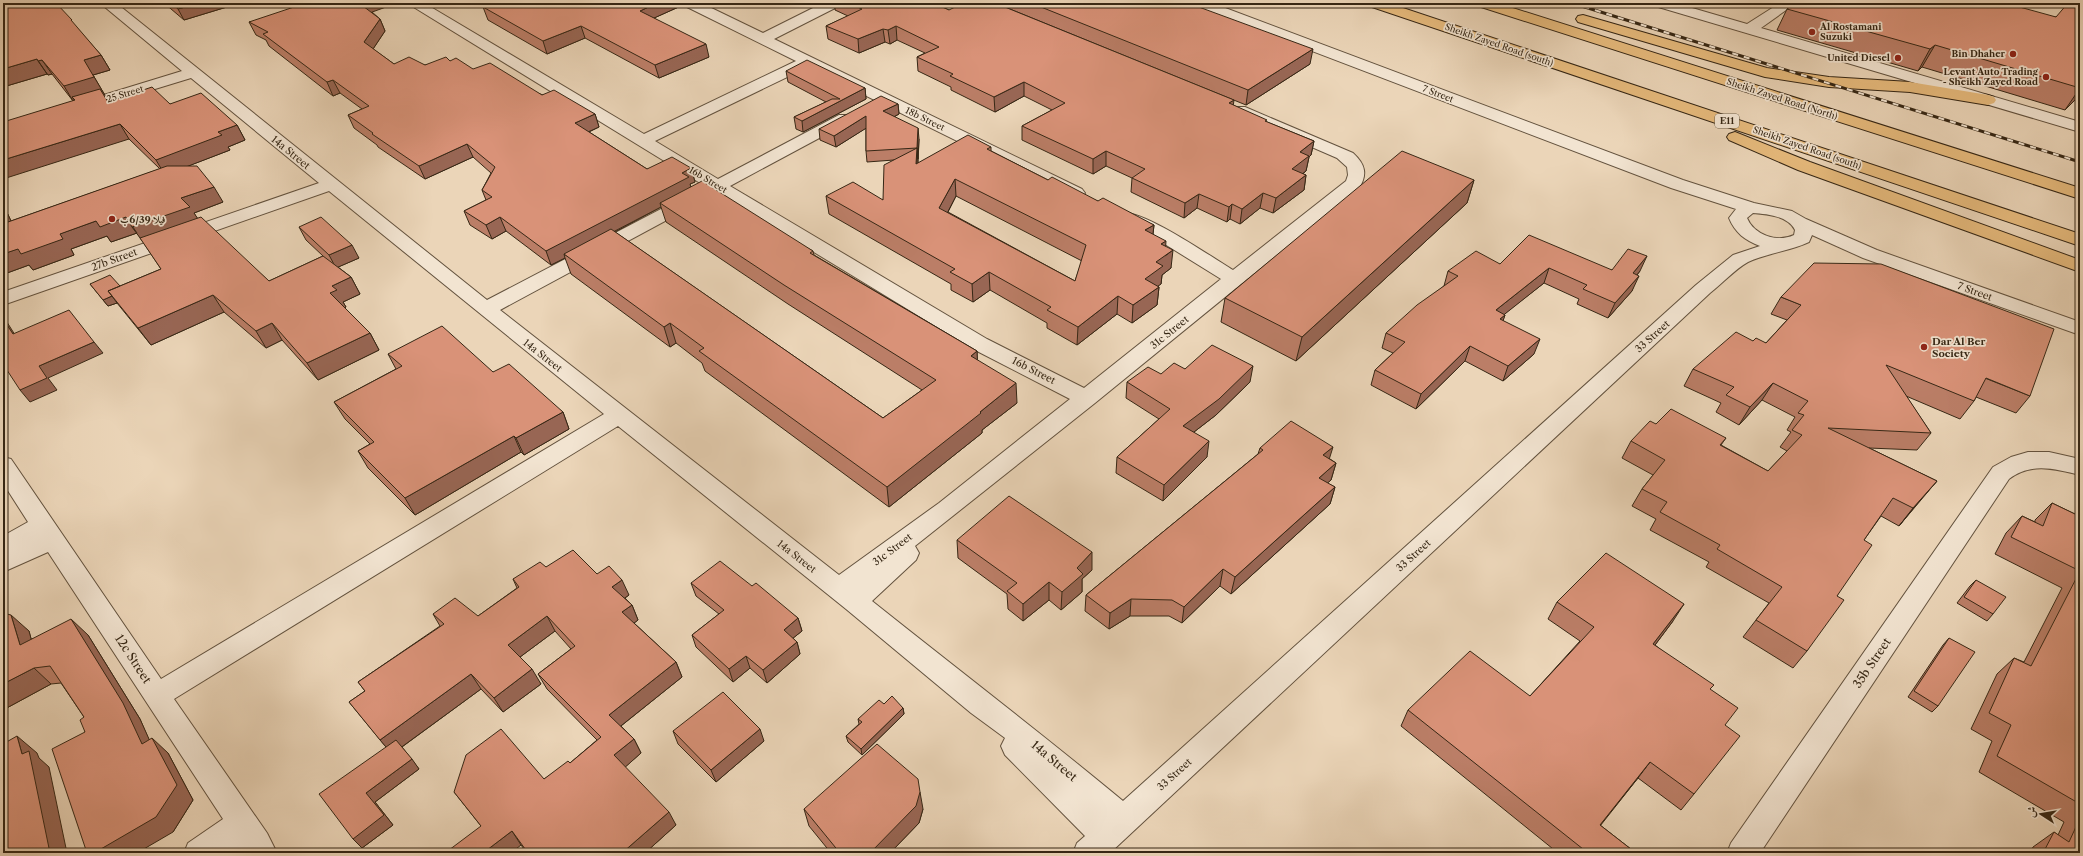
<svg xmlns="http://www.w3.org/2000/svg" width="2083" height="856" font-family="'Libre Caslon Text',Amiri,serif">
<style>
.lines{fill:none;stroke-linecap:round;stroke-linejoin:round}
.minor-casing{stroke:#63523e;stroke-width:2}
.highway-casing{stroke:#362715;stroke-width:2}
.minor{fill:#f2e4d1;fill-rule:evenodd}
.highway{fill:#e6ba7c;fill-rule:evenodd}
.rail-casing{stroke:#362715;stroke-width:3}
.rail{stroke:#f2e4d1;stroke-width:2;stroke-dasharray:6;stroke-linecap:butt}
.wall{fill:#bb7e67;stroke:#362715;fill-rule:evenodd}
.shaded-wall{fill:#986654;stroke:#362715}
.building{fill:#d99278;stroke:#362715;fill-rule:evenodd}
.poi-dot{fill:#8f2418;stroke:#f2e4d1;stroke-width:1.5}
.labels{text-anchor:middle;stroke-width:3.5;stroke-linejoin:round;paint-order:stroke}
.far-poi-label{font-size:9px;font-weight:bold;fill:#362715;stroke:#f2e4d1;text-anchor:end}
.far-street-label{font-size:9px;fill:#362715;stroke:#f2e4d1}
.shield{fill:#f2e4d1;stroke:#6e604d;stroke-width:1}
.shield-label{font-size:9px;font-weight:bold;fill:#362715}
.street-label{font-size:10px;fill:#362715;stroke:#f2e4d1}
.poi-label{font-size:10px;font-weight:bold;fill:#362715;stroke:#f2e4d1;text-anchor:start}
.near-street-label{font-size:12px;fill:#362715;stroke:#f2e4d1}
</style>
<rect width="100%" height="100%" fill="#ebd5b8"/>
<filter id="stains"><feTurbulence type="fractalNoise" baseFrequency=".005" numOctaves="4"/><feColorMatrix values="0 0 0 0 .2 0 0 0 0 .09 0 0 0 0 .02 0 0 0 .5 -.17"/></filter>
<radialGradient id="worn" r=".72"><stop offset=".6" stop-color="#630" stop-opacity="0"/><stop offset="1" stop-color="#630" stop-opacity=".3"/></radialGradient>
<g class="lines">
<defs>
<path id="minor" d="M 100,3 L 116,3 L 487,300 L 705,186 L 407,3 L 424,3 L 644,134 L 796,61 L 685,6 L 683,3 L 701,3 L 763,33 L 823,3 L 841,3 L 839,6 L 774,39 L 1082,189 L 1085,193 L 1082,197 L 1076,198 L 1070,197 L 808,67 L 655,141 L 718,179 L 839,115 L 851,115 L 853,118 L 851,121 L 730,186 L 987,339 L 1084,388 L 1221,279 L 1155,238 L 1121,221 L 1118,217 L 1121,213 C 1141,208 1213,258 1233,270 L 1346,181 L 1348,175 L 1347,167 L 1337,158 L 1233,113 L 1231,110 L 1233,107 L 1245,107 L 1353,153 C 1365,164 1368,174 1359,188 L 1095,403 L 915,546 L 919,553 L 916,560 L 872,601 C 956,668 1041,733 1123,801 L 1696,285 L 1733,255 L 1760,246 C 1745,240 1735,233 1729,218 L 1736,209 L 1671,188 L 1194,6 L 1192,3 L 1212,3 L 1683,180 L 1754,203 L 1792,211 L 1806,219 L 1877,250 L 2080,322 L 2080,335 L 1863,258 L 1812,235 L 1809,242 C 1790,251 1768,253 1748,262 C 1735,269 1722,284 1710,293 L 1110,853 L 1073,853 L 1077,843 L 1085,836 L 1005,755 L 1001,746 L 1005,738 L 971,713 L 846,609 L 618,426 L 174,699 L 267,833 L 277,853 L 184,853 L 188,843 L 223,819 L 48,552 L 3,572 L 3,536 L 28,522 L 3,483 L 3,457 L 11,459 L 161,679 L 604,414 L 329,191 L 3,305 L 3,292 L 319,183 L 191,78 L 83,111 L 71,111 L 69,108 L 71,105 L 182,71 ZM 717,193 L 973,349 L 1070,399 L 939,503 L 839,575 L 500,310 ZM 1753,213 C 1767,214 1788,216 1795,230 L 1794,235 C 1777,243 1754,235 1747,218 Z
M 1653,3 L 1675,3 L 1747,24 L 1780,3 L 1796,3 L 1761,28 L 2080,122 L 2080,132 L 1655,6 Z
M 2028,452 L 2049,452 L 2080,459 L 2080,475 C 2055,469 2031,462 2009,479 L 1760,853 L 1727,853 L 1731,843 L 1993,467 L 2011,457 Z"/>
<path id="highway" d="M 1367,3 L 1388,3 L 2080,234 L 2080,246 L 1369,6 Z
M 1476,3 L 1497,3 L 2080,188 L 2080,199 L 1478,6 Z
M 1583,15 L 1767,68 L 1829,77 L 1910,82 L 1988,95 L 1994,97 L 1996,100 L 1994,103 L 1988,105 L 1910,92 L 1829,87 L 1765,77 L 1578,22 L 1576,19 L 1578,16 Z
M 1735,132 L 1810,162 L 2080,260 L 2080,272 L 1798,170 L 1729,140 L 1727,137 L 1729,134 Z"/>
</defs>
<use href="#minor" class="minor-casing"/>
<use href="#highway" class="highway-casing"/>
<use href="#minor" class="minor"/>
<use href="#highway" class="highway"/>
<defs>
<path id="rail" d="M 1572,3 L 2080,162"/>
</defs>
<use href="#rail" class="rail-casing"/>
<use href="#rail" class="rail"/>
</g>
<path class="wall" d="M 3,3 L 77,28 L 101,55 L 110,70 L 93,75 L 103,92 L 109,102 L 170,104 L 237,125 L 245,140 L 228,147 L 230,150 L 188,166 L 223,202 L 194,213 L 197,218 L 269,281 L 323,256 L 306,240 L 299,227 L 359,258 L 338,267 L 351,277 L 360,294 L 343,302 L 346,307 L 345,308 L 370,333 L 379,350 L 318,380 L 282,340 L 266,348 L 224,312 L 151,345 L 117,303 L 108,306 L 90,284 L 120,286 L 161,269 L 137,233 L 111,242 L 107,236 L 71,249 L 74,255 L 33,270 L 29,265 L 7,273 L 3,267 L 3,204 L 11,221 L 160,169 L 129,139 L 73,101 L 52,74 L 48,75 L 47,74 L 3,87 Z
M 164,3 L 240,3 L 184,20 Z
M 487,3 L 682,3 L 683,5 L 654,18 L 709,57 L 659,78 L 585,38 L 547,54 L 488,20 L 483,7 L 490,5 Z
M 777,3 L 792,3 L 784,6 Z
M 835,3 L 933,3 L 949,10 L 1233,105 L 1267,122 L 1314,141 L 1311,155 L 1309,157 L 1306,171 L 1303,174 L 1306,175 L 1304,190 L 1273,213 L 1260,208 L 1240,224 L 1230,219 L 1227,222 L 1197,208 L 1184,218 L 1131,192 L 1132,178 L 1106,166 L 1093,174 L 1022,140 L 1022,126 L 1052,110 L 1024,96 L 995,112 L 951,90 L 951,87 L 918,71 L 917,57 L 925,53 L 897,40 L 890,44 L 885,42 L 859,53 L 828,39 L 826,26 L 848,16 L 835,10 Z
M 995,3 L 1188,3 L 1310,64 L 1246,105 Z
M 2080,3 L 2080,95 L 2065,110 L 1922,67 L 1918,71 L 1777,30 L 1787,9 L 2056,17 Z
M 372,12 L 380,19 L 385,31 L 373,49 L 394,64 L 425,65 L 450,61 L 595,114 L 599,127 L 589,132 L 647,169 L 691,168 L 695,182 L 690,184 L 691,187 L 813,251 L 814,255 L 977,351 L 977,360 L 1017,403 L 982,430 L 982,433 L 889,507 L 705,371 L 702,363 L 676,343 L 670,347 L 571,274 L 565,258 L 551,265 L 506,231 L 492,239 L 470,225 L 464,211 L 486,200 L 482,190 L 491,173 L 473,157 L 425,179 L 378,147 L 377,145 L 354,128 L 348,115 L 362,109 L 340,93 L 333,96 L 269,46 L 266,40 L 256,35 L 249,22 ZM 661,207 L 666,222 L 788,304 L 922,390 L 883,418 L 615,232 Z
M 786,71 L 865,88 L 866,99 L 803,132 L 796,129 L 794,117 L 826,102 L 788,82 Z
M 898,104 L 899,114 L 894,117 L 919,139 L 918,163 L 991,147 L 991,151 L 1048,180 L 1154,225 L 1153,234 L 1166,247 L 1171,268 L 1162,275 L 1161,284 L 1157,286 L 1159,287 L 1157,305 L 1132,323 L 1117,314 L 1077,345 L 1047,328 L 1047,323 L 990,290 L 973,302 L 951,290 L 951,284 L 829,214 L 826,196 L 883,200 L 894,160 L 867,162 L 866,151 L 866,128 L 836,147 L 820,140 L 819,129 ZM 956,196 L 1082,261 L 1075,281 L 948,212 Z
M 1474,180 L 1467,203 L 1296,361 L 1221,322 L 1225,298 Z
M 1500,264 L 1612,270 L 1640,271 L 1637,275 L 1632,291 L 1608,318 L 1577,304 L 1579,299 L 1544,283 L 1504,314 L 1505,315 L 1503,320 L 1534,354 L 1503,381 L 1465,361 L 1416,409 L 1371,385 L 1375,370 L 1393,353 L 1382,348 L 1386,333 L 1444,286 L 1448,271 Z
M 1781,297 L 2030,396 L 2016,413 L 1976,397 L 1974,401 L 1960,419 L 1906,396 L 1931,433 L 1917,450 L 1869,448 L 1937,481 L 1899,526 L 1881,516 L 1864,540 L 1837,596 L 1807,651 L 1793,668 L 1743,637 L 1769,603 L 1706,567 L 1709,562 L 1650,530 L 1656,519 L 1632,506 L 1642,489 L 1653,475 L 1622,458 L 1631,441 L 1656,424 L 1726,438 L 1721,445 L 1768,471 L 1787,451 L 1780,447 L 1791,432 L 1787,430 L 1795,417 L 1762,400 L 1739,425 L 1716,412 L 1721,403 L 1684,386 L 1693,369 L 1753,341 L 1766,343 L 1787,320 L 1771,314 Z
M 388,354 L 493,372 L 563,412 L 569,429 L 524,455 L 521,452 L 415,515 L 368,468 L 358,451 L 370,444 L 345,419 L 334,402 L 396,369 Z
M 1185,369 L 1250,382 L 1216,415 L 1194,432 L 1207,457 L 1163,501 L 1116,473 L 1117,457 L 1159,419 L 1126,398 L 1127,382 Z
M 1260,448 L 1330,459 L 1336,463 L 1331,480 L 1327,483 L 1335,487 L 1330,504 L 1231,594 L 1220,586 L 1182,623 L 1169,616 L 1130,616 L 1109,629 L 1085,611 L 1086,595 L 1258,454 Z
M 2052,503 L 2077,515 L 2080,515 L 2080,853 L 2030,853 L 2033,847 L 2054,832 L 2058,835 L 2064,822 L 1979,772 L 1992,741 L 1971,729 L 1997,674 L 2014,658 L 2024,662 L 2062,588 L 1995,554 L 2006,533 L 2022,516 L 2035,522 L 2035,520 Z
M 957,540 L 1092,570 L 1082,579 L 1082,592 L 1061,610 L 1049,600 L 1023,621 L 1008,609 L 1007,594 L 958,558 Z
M 546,567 L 597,574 L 629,595 L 625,598 L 632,605 L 638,620 L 634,623 L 676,662 L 682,677 L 621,726 L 634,739 L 641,753 L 625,767 L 676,825 L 645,853 L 527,853 L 521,845 L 481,826 L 454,792 L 544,779 L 570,763 L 597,740 L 547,689 L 538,674 L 571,649 L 555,631 L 520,657 L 541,684 L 503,712 L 481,689 L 402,747 L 419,769 L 375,802 L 393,825 L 362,848 L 353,839 L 386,747 L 349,702 L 365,691 L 358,682 L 440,626 L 433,614 L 478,616 L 517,588 L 513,579 Z
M 1976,580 L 1993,614 L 1987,621 L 1957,603 L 1970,586 Z
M 691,583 L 752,586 L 798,618 L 802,631 L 793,638 L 797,642 L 800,654 L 767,683 L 750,668 L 733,682 L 696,647 L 692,635 L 719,614 L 696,596 Z
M 1557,602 L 1673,621 L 1655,645 L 1710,689 L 1725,725 L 1694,794 L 1681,810 L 1638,778 L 1600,825 L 1636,853 L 1558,853 L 1401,726 L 1408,710 L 1530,696 L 1580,641 L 1548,619 Z
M 3,613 L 29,631 L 31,639 L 88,635 L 140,719 L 149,740 L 168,753 L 193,800 L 173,832 L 85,732 L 84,717 L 61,683 L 51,684 L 3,710 Z
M 1949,638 L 1938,706 L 1932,712 L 1908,697 L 1943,645 Z
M 884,704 L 903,708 L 904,714 L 862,755 L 848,742 L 846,736 L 859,724 L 858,719 Z
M 673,731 L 764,741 L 716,782 L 678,744 Z
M 804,809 L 923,809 L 919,823 L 890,853 L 831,853 L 809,826 Z"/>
<path class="shaded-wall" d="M 200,3 L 240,3 L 184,20 L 178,9 Z
M 359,3 L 397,3 L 364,15 Z
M 657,3 L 682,3 L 683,5 L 643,23 L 640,11 Z
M 783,3 L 792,3 L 784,6 Z
M 380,19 L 385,31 L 369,55 L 364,42 Z
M 581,26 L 585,38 L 547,54 L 543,41 Z
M 896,26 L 897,40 L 890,44 L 888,30 Z
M 883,29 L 885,42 L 859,53 L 858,39 Z
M 706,44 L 709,57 L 659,78 L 655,65 Z
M 1935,45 L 1922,67 L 1918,71 L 1930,49 Z
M 1313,49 L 1310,64 L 1246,105 L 1248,90 Z
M 101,55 L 110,70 L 93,75 L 103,92 L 110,103 L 72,97 L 75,101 L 73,101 L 64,86 L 84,60 Z
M 37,59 L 47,74 L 3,87 L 3,69 Z
M 42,60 L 52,74 L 48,75 L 38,61 Z
M 333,80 L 340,93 L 333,96 L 327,82 Z
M 1024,82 L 1024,96 L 995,112 L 994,97 Z
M 865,88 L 866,99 L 803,132 L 802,121 Z
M 2080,88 L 2080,95 L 2065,110 Z
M 1234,100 L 1232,115 L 1229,103 Z
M 898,104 L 899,114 L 884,122 L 883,111 Z
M 595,114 L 599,127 L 579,136 L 575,123 Z
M 866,116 L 868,127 L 836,147 L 834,136 Z
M 120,124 L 129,139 L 3,179 L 3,160 Z
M 237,125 L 245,140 L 228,147 L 230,150 L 165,175 L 156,160 L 218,132 Z
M 918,128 L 919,139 L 918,159 L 917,148 Z
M 1314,141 L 1311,155 L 1309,157 L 1306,171 L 1289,184 L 1292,169 L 1300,152 Z
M 467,144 L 473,157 L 425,179 L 419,166 Z
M 917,148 L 918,165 L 916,164 Z
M 1106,151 L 1106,166 L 1093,174 L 1093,159 Z
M 691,168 L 695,182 L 690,184 L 692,191 L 660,203 L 661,207 L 567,256 L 564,254 L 565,258 L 551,265 L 546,251 L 682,173 Z
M 1306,175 L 1304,190 L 1273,213 L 1276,198 Z
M 955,179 L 956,196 L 941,225 L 939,208 Z
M 1474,180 L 1467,203 L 1296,361 L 1302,337 Z
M 214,187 L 223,202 L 194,213 L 200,222 L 143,242 L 132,227 L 181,198 Z
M 1263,193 L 1260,208 L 1240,224 L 1242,209 Z
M 1199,194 L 1197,208 L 1184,218 L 1185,203 Z
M 3,204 L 19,238 L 8,222 L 3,213 Z
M 1232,204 L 1230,219 L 1227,222 L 1229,207 Z
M 126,217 L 137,233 L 111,242 L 107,236 L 71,249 L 74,255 L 33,270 L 29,265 L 7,273 L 3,267 L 3,254 L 96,221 Z
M 500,217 L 506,231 L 492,239 L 486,225 Z
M 1154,225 L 1152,242 L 1145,230 Z
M 1166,241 L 1165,256 L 1173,250 L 1171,268 L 1162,275 L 1161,284 L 1143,297 L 1145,279 L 1156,262 L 1161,244 Z
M 352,245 L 359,258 L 336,268 L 329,255 Z
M 1647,256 L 1640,271 L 1626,288 L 1633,273 Z
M 1549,268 L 1544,283 L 1491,325 L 1496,310 Z
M 989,272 L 990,290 L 973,302 L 972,284 Z
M 1639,276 L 1632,291 L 1608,318 L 1615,303 Z
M 351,277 L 360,294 L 343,302 L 346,307 L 340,310 L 330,293 L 332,286 Z
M 1159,287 L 1157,305 L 1132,323 L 1133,305 Z
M 213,295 L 224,312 L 151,345 L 138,328 Z
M 112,296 L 117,303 L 108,306 L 103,300 Z
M 1118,296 L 1117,314 L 1077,345 L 1078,327 Z
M 1505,315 L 1500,330 L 1500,319 Z
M 3,316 L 5,319 L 22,346 L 13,334 L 3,319 Z
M 272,323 L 282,340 L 266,348 L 256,331 Z
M 670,323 L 676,343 L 670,347 L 664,327 Z
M 370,333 L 379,350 L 318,380 L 307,363 Z
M 1540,339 L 1534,354 L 1503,381 L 1508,366 Z
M 94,342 L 103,353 L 48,378 L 57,390 L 30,402 L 20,390 L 39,366 Z
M 1470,346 L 1465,361 L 1416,409 L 1421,394 Z
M 977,351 L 978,371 L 971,356 Z
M 1253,366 L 1250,382 L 1216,415 L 1181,442 L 1183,426 Z
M 1016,383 L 1017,403 L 982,430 L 982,433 L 889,507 L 887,487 Z
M 1773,383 L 1762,400 L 1739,425 L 1750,407 Z
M 563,412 L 569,429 L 524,455 L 516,438 Z
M 514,436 L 521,452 L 415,515 L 405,498 Z
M 1209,441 L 1207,457 L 1163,501 L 1164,485 Z
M 1333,447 L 1328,463 L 1323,455 Z
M 1336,463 L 1331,480 L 1314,495 L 1319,478 Z
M 1937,481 L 1922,498 L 1899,526 L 1913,508 Z
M 1335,487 L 1330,504 L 1231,594 L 1235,577 Z
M 1092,552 L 1092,570 L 1082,579 L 1082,592 L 1061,610 L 1062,592 L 1077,568 Z
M 1223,569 L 1220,586 L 1182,623 L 1184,607 Z
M 622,580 L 629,595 L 619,602 L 612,587 Z
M 1049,582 L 1049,600 L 1023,621 L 1023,604 Z
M 1131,599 L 1130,616 L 1109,629 L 1110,613 Z
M 1684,604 L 1673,621 L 1643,661 L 1653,644 Z
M 632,605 L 638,620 L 629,627 L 622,612 Z
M 11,615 L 29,631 L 37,661 L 20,645 Z
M 547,616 L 555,631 L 516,660 L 508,645 Z
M 798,618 L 802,631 L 787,643 L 784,630 Z
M 71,619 L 88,635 L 140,719 L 158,759 L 142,744 Z
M 797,642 L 800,654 L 767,683 L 763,670 Z
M 746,656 L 750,668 L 733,682 L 729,669 Z
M 676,662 L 682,677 L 617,729 L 609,715 Z
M 34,668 L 51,684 L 3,710 L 3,684 Z
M 532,669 L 541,684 L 503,712 L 494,698 Z
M 471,674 L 481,689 L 392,754 L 380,740 Z
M 903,708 L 904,714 L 862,755 L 861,749 Z
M 760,729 L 764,741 L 716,782 L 711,770 Z
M 17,736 L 37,753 L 39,758 L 49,767 L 67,853 L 50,853 Z
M 152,738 L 168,753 L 193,800 L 173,832 L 137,853 L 94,853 Z
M 634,739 L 641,753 L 622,770 L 614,755 Z
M 412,759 L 419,769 L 375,802 L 393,825 L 362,848 L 353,839 L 366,793 Z
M 1650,762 L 1638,778 L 1589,840 L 1600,825 Z
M 920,792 L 923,809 L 919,823 L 890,853 L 870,853 Z
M 669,812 L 676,825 L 645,853 L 622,853 Z
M 512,831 L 521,845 L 511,853 L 483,853 Z"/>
<path class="building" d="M 3,3 L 56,3 L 72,20 L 71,20 L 101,55 L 84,60 L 94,77 L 64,86 L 42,60 L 38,61 L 37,59 L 3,69 Z
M 171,3 L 200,3 L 178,9 Z
M 306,3 L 359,3 L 380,19 L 364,42 L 394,64 L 409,57 L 425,65 L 446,57 L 450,61 L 456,58 L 473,69 L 490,63 L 542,95 L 554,90 L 595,114 L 575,123 L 647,169 L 672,157 L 691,168 L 682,173 L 689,177 L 546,251 L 500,217 L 486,225 L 464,211 L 492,197 L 482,190 L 495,167 L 467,144 L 419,166 L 372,134 L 373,133 L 348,115 L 369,106 L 333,80 L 327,82 L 263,34 L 268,32 L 249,22 Z
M 495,3 L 657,3 L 640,11 L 706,44 L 655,65 L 581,26 L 543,41 L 483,7 Z
M 848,3 L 933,3 L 949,10 L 963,3 L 995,3 L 1234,100 L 1229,103 L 1267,120 L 1265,121 L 1314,141 L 1300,152 L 1309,156 L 1292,169 L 1306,175 L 1276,198 L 1263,193 L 1242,209 L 1232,204 L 1229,207 L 1199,194 L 1185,203 L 1132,178 L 1145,169 L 1106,151 L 1093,159 L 1022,126 L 1065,103 L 1024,82 L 994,97 L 950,76 L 953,74 L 917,57 L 939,47 L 896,26 L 888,30 L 883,29 L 858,39 L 826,26 L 862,9 Z
M 1031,3 L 1188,3 L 1313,49 L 1248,90 Z
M 1795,3 L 2005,3 L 2056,17 L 2068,3 L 2080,3 L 2080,88 L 1935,45 L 1930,49 L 1787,9 Z
M 807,60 L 865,88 L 802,121 L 794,117 L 832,99 L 840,99 L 786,71 Z
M 152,87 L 170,104 L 201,93 L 237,125 L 218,132 L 222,135 L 156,160 L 120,124 L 3,160 L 3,122 L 75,100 L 72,97 L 100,89 L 108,102 Z
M 881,96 L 898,104 L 883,111 L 918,128 L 917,148 L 866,151 L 866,116 L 834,136 L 819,129 Z
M 968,135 L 991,147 L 987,149 L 1048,180 L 1052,177 L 1098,201 L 1103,198 L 1154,225 L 1145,230 L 1166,241 L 1161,244 L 1173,250 L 1156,262 L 1163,266 L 1145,279 L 1159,287 L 1133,305 L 1118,296 L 1078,327 L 1047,310 L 1051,307 L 989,272 L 972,284 L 950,272 L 955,269 L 826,196 L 853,182 L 883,200 L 884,165 L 917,148 L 916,164 ZM 955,179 L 1086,245 L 1075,281 L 939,208 Z
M 1402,151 L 1474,180 L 1302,337 L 1225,298 Z
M 167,166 L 197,166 L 214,187 L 181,198 L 190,207 L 132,227 L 126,217 L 100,227 L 96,221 L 60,234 L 63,239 L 21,254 L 18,249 L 3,254 L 3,213 L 8,222 Z
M 702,181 L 813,251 L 810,253 L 977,351 L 971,356 L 1016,383 L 980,412 L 981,413 L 887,487 L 699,351 L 704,348 L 670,323 L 664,327 L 564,254 L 611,229 L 883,418 L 936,380 L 784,285 L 660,203 Z
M 201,217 L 269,281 L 323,256 L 351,277 L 332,286 L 337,290 L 330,293 L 370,333 L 307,363 L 272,323 L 256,331 L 213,295 L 138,328 L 108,291 L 161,269 L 140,238 Z
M 321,217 L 352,245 L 329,255 L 299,227 Z
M 1529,235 L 1612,270 L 1628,249 L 1647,256 L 1633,273 L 1639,276 L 1615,303 L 1583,289 L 1587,285 L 1549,268 L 1496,310 L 1505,315 L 1500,319 L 1540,339 L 1508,366 L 1470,346 L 1421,394 L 1375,370 L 1405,342 L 1386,333 L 1417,305 L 1458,276 L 1448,271 L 1476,251 L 1500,264 Z
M 1814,263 L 1881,264 L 2054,329 L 2030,396 L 1986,378 L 1974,401 L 1886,365 L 1931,433 L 1828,428 L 1937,481 L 1913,508 L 1893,498 L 1864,540 L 1872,545 L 1837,596 L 1844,600 L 1807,651 L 1756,620 L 1782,587 L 1717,549 L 1720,545 L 1660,512 L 1667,502 L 1642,489 L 1665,460 L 1631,441 L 1650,421 L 1656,424 L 1671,409 L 1726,438 L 1720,445 L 1768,471 L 1802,435 L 1792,430 L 1804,415 L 1798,413 L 1808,401 L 1773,383 L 1750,407 L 1726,395 L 1734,387 L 1693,369 L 1736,332 L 1753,341 L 1756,338 L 1766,343 L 1801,305 L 1781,297 Z
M 110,275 L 120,286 L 108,291 L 112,296 L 103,300 L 90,284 Z
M 69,310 L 94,342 L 39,366 L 47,378 L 20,390 L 3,364 L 3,319 L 13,334 Z
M 442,326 L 493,372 L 509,364 L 563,412 L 516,438 L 514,436 L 405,498 L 358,451 L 374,442 L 334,402 L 402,366 L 388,354 Z
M 1212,345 L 1253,366 L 1219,399 L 1183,426 L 1209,441 L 1164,485 L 1117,457 L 1170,409 L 1127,382 L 1148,367 L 1161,374 L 1174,363 L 1185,369 Z
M 1291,421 L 1333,447 L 1323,455 L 1336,463 L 1319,478 L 1335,487 L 1235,577 L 1223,569 L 1184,607 L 1172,600 L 1131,599 L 1110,613 L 1086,595 L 1263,450 L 1260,448 Z
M 1009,496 L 1092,552 L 1077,568 L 1083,574 L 1062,592 L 1049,582 L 1023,604 L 1007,591 L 1017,583 L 957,540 Z
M 2052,503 L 2077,515 L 2080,515 L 2080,804 L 1997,756 L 2011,725 L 1989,713 L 2014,658 L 2031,666 L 2080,571 L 2011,537 L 2022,516 L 2043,526 Z
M 573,550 L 597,574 L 609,566 L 622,580 L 612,587 L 632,605 L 622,612 L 676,662 L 609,715 L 634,739 L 614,755 L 669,812 L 622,853 L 528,853 L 512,831 L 483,853 L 445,853 L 481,826 L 454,792 L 466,755 L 501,729 L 544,779 L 568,761 L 570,763 L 601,737 L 538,674 L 575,646 L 547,616 L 508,645 L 532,669 L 494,698 L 471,674 L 380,740 L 349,702 L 365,691 L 358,682 L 444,624 L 433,614 L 455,598 L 478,616 L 519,587 L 513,579 L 540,562 L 546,567 Z
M 1606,553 L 1684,604 L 1653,644 L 1714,685 L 1710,689 L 1738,708 L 1725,725 L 1740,736 L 1694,794 L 1650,762 L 1600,825 L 1636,853 L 1588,853 L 1408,710 L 1470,651 L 1530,696 L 1594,627 L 1557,602 Z
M 720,561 L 752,586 L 756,583 L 798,618 L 784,630 L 797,642 L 763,670 L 746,656 L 729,669 L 692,635 L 724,610 L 691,583 Z
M 1976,580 L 2006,597 L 1993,614 L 1964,597 Z
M 3,613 L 11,615 L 20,645 L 71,619 L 123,703 L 142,744 L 152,738 L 177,785 L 156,817 L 94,853 L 87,853 L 52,749 L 85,732 L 80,720 L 84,717 L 50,666 L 34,668 L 3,684 Z
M 1949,638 L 1975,652 L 1938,706 L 1914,691 Z
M 723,692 L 760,729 L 711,770 L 673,731 Z
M 892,696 L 903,708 L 861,749 L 846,736 L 862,722 L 858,719 L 879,700 L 884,704 Z
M 17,736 L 22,754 L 29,751 L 50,853 L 3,853 L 3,744 Z
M 396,740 L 412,759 L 366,793 L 384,815 L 353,839 L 319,794 Z
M 877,744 L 918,779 L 920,792 L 916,806 L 870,853 L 840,853 L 804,809 Z
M 2080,818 L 2080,853 L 2043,853 L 2054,832 L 2069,842 Z"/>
<g class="poi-dot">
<circle cx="1812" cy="32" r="4"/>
<circle cx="2013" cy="54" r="4"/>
<circle cx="1898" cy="58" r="4"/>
<circle cx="2046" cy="77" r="4"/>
<circle cx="112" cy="219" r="4"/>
<circle cx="1924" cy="347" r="4"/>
</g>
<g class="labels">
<g class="far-poi-label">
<text x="1820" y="30" text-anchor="start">Al Rostamani<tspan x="1820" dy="10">Suzuki</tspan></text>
<text x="2005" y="57">Bin Dhaher</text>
<text x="1890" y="61">United Diesel</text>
<text x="2038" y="75">Levant Auto Trading<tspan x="2038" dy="10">- Sheikh Zayed Road</tspan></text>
</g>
<g class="far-street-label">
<text transform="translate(1499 45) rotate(19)" y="3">Sheikh Zayed Road (south)</text>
<text transform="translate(125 94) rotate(-17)" y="3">25 Street</text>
<text transform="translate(1438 94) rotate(21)" y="3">7 Street</text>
<text transform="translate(1782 99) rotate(18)" y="3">Sheikh Zayed Road (North)</text>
<text transform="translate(925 119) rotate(26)" y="3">18b Street</text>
<text transform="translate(1807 148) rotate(19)" y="3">Sheikh Zayed Road (south)</text>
<text transform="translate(708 180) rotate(31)" y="3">16b Street</text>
</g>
<rect class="shield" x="1715" y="114" width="24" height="14" rx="3"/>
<g class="shield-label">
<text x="1727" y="124">E11</text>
</g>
<g class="street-label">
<text transform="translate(291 152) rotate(39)" y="4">14a Street</text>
<text transform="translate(114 259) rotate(-20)" y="4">27b Street</text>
<text transform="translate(1975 291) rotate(20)" y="4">7 Street</text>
<text transform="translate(1169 332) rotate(-39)" y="4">31c Street</text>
<text transform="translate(1652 336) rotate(-42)" y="4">33 Street</text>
<text transform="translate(543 355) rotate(38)" y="4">14a Street</text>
<text transform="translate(1034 370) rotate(27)" y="4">16b Street</text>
<text transform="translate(892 549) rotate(-37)" y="4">31c Street</text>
<text transform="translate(1413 555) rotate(-42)" y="4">33 Street</text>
<text transform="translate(797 556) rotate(38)" y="4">14a Street</text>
<text transform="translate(1174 774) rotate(-42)" y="4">33 Street</text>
</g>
<g class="poi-label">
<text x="120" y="223">فيلا 6/39ب</text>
<text x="1932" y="345">Dar Al Ber<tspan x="1932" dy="12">Society</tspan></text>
</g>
<g class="near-street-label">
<text transform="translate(133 659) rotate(57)" y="4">12c Street</text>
<text transform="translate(1872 663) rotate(-56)" y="4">35b Street</text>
<text transform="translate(1054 761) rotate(40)" y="4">14a Street</text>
</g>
</g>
<rect width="2083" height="856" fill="none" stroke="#ebd5b8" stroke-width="16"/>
<rect x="4" y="4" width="2075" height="848" fill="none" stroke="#362715" stroke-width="2"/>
<rect x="8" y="8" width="2067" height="840" fill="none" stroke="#362715"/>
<g transform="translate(2041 814) rotate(282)" stroke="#f2e4d1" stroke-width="3" paint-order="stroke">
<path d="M0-3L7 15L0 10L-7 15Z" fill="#362715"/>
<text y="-6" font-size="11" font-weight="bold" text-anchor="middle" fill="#362715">ش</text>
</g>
<rect width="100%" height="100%" filter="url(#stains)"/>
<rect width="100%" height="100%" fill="url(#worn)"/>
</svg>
